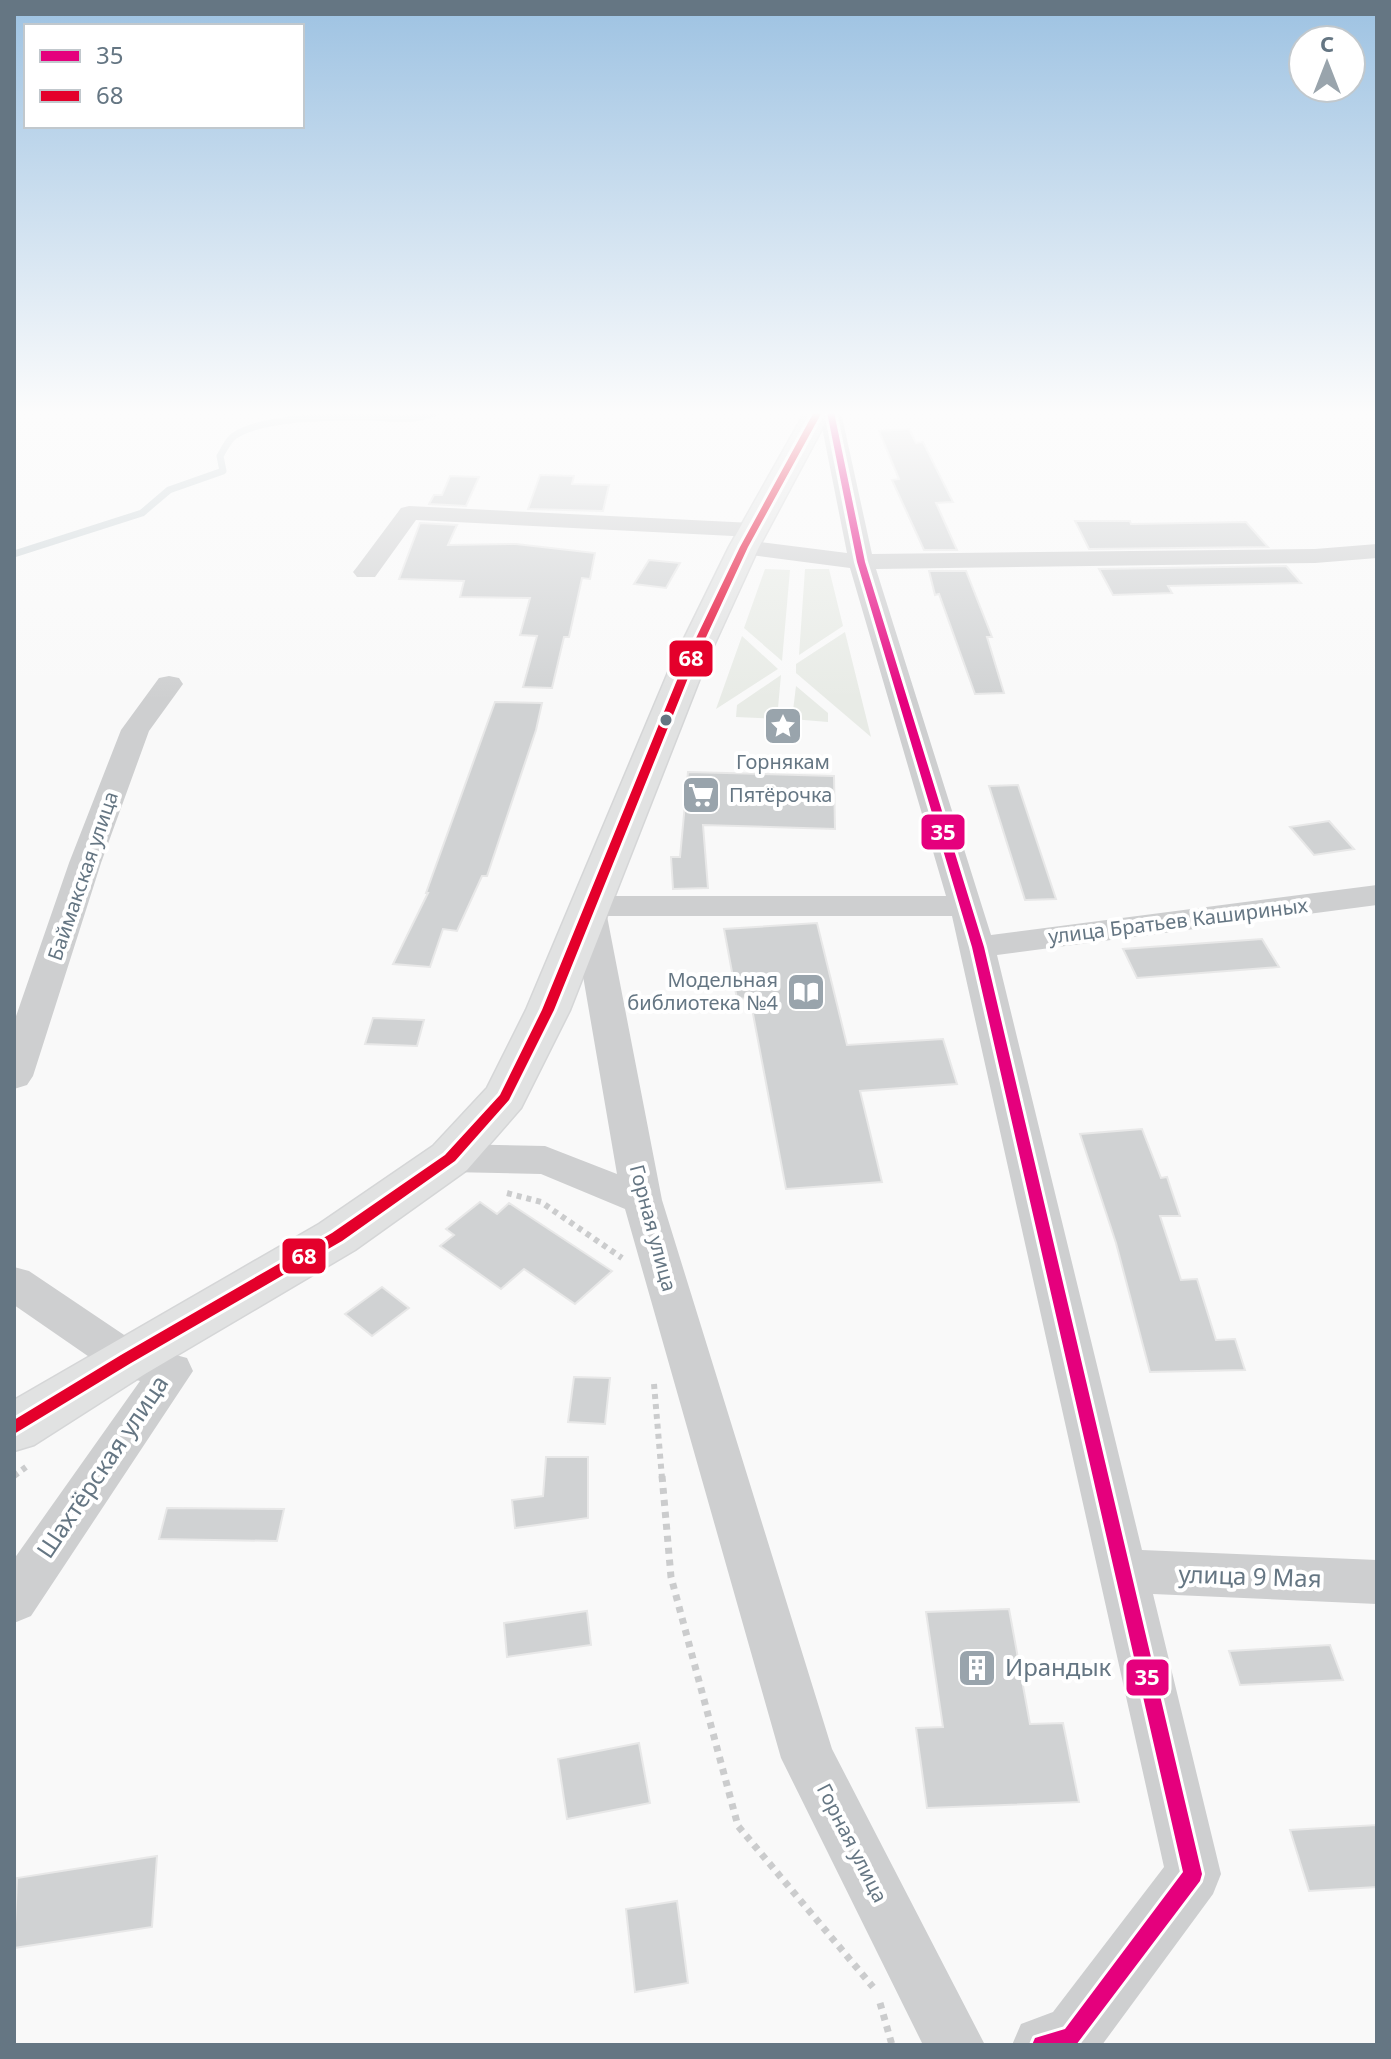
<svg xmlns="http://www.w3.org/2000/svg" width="1391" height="2059" font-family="'Noto Sans',sans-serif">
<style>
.green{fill:#e8ebe6}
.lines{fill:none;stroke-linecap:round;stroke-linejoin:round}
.stream{stroke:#ced6d9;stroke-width:7}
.building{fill:#d0d2d3;stroke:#e8e8e8;stroke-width:2}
.major-casing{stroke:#d5d6d7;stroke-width:3}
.path-far1{stroke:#cbcccd;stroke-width:6;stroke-dasharray:5 5;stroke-linecap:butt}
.path{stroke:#cbcccd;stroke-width:7;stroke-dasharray:6 6;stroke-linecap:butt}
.minor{fill:#cecfd0;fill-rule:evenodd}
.major{fill:#e1e2e2;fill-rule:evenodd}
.bus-1-casing{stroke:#fff;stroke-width:6}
.bus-2-casing{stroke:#fff;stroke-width:6}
.bus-1{fill:#e5007d;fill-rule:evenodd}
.bus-2{fill:#e4002b;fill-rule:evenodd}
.bus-dot{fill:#657683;stroke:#fff;stroke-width:3}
.labels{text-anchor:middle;stroke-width:8;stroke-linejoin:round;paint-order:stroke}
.poi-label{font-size:20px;fill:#657683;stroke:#fff}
.street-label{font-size:20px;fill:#657683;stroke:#fff}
.near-street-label{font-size:24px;fill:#657683;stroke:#fff}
.near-poi-label{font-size:24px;fill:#657683;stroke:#fff;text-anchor:start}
.line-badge{stroke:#fff;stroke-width:3}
.badge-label{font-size:22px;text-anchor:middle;font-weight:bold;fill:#fff}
</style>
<rect width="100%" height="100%" fill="#f9f9f9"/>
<path class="green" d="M 765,569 L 790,570 L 782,661 L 744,628 Z
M 805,569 L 829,569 L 843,626 L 799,655 Z
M 845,632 L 871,737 L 796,673 L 796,664 Z
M 742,636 L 778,669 L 716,709 Z
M 781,675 L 777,719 L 736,717 L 737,705 Z
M 796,686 L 828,713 L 828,722 L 792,719 Z"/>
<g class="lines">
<path class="stream" d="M 14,554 L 142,513 L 169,490 L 223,471 L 220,456 C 224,450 228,440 234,436 C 261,417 330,417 363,417 C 388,417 412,423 436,412"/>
</g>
<path class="building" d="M 909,429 L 916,443 L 923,442 L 953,502 L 936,503 L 957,550 L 924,550 L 892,480 L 899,479 L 879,431 Z
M 540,475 L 574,476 L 572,484 L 609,485 L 603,511 L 528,509 Z
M 450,476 L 479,477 L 466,506 L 429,504 L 434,495 L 442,495 Z
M 1075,521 L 1130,521 L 1131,524 L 1246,522 L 1268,547 L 1089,549 Z
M 420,523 L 457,525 L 448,545 L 516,544 L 595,553 L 590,579 L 582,578 L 569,637 L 564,637 L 552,688 L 523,687 L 537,636 L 520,635 L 530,598 L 460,597 L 464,581 L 399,579 Z
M 649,560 L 680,563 L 666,588 L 634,584 Z
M 1286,566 L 1301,583 L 1168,586 L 1172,593 L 1113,595 L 1099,569 Z
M 929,571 L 966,571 L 992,637 L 987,637 L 1004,693 L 975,694 L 939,594 L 935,595 Z
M 495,702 L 542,703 L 536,730 L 487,876 L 482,876 L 457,931 L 443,929 L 430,967 L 393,964 L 428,893 L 426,893 Z
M 688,772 L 834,776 L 835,829 L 703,825 L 708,888 L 673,889 L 671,857 L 680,857 Z
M 1018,785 L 1056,899 L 1025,900 L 989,786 Z
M 1329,821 L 1354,849 L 1314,855 L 1290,827 Z
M 817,923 L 847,1045 L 943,1039 L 957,1084 L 860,1091 L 882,1182 L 786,1189 L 750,998 L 737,999 L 724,929 Z
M 1262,939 L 1279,967 L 1137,978 L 1123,949 Z
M 373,1018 L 424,1020 L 417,1046 L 365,1044 Z
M 1142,1129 L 1161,1178 L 1167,1177 L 1180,1216 L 1160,1216 L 1181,1280 L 1197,1279 L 1216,1340 L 1235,1339 L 1245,1370 L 1150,1372 L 1116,1243 L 1080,1134 Z
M 480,1202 L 497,1214 L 509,1203 L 612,1271 L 575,1304 L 524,1269 L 501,1289 L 440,1246 L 454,1235 L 446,1229 Z
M 382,1287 L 409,1308 L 372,1336 L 345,1314 Z
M 574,1377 L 610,1378 L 605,1424 L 568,1422 Z
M 546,1457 L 588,1457 L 588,1518 L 515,1528 L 512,1500 L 543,1496 Z
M 167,1508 L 284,1509 L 277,1541 L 159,1539 Z
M 1009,1609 L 1030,1724 L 1063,1723 L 1079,1802 L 927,1808 L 916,1728 L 943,1727 L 926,1612 Z
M 587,1611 L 591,1645 L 507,1657 L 504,1623 Z
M 1330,1645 L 1343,1680 L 1240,1685 L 1229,1651 Z
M 639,1743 L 650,1803 L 567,1819 L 558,1759 Z
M 1377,1825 L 1377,1887 L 1309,1891 L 1290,1830 Z
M 157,1856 L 152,1927 L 14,1948 L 17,1878 Z
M 677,1901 L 688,1983 L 635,1992 L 626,1909 Z"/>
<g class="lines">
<defs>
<path id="major" d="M 805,412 L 831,412 L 759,547 L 706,663 L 570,1010 L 521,1108 L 467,1170 L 355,1250 L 145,1374 L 34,1445 L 14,1451 L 14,1400 L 319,1224 L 433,1146 L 487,1088 L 526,1010 L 672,663 L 729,547 Z"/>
</defs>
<use href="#major" class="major-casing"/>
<path class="path-far1" d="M 507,1193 L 541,1202 L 622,1258
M 654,1384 L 662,1478
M 14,1476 L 26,1467"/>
<path class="path" d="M 662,1476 L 671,1577 L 738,1826 L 873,1987
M 880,2003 L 892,2045"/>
<path class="minor" d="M 819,412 L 841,412 L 872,554 L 1315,549 L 1377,544 L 1377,558 L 1315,563 L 876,569 L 991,935 L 1377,885 L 1377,905 L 997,955 L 1142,1550 L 1377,1560 L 1377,1604 L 1153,1594 L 1221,1874 L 1213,1894 L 1102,2045 L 1012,2045 L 1021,2024 L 1053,2012 L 1164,1867 L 952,916 L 607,916 L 662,1200 L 832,1749 L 985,2045 L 923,2045 L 781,1758 L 625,1209 L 541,1174 L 450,1172 L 436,1168 L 430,1158 L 436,1148 L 450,1144 L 545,1146 L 617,1174 L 571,906 L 576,899 L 588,896 L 946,896 L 850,568 L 744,554 L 735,552 L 732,547 L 735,542 L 744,540 L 847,553 Z
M 409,506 L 753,523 L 762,525 L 765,530 L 762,535 L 753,537 L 416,520 L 375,577 L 357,577 L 353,572 L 357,567 L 401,508 Z
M 169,676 L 179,678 L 183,684 L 149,731 L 101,863 L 33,1076 L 27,1085 L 14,1089 L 14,1022 L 69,863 L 121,730 L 159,678 Z
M 14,1267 L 29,1271 L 139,1345 L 187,1358 L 193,1371 L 31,1616 L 14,1623 L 14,1559 L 140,1381 L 111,1372 L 14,1305 Z"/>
<use href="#major" class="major"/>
<defs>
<path id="bus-1" d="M 827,412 L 834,412 L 865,562 L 984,947 L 1202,1874 L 1200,1881 L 1076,2045 L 1032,2045 L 1035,2038 L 1065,2029 L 1183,1872 L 972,947 L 857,562 Z"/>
<path id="bus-2" d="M 814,412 L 822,412 L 748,547 L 694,663 L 554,1010 L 509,1100 L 455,1161 L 342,1241 L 131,1363 L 14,1434 L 14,1420 L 121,1355 L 332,1233 L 445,1155 L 500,1095 L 542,1010 L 684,663 L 740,547 Z"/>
</defs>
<use href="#bus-1" class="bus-1-casing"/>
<use href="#bus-2" class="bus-2-casing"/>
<use href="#bus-1" class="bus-1"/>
<use href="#bus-2" class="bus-2"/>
</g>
<linearGradient id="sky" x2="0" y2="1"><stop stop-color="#9dc2e2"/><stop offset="0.59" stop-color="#fcfcfc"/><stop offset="1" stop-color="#fcfcfc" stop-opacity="0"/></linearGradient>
<rect width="1391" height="700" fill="url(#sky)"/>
<defs>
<symbol id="sight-square" viewBox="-11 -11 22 22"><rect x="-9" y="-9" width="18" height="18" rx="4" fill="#99a4ac" stroke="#fff"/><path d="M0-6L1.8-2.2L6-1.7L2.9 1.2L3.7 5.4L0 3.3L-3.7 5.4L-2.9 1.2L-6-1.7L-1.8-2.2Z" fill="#fff"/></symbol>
<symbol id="supermarket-square" viewBox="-11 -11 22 22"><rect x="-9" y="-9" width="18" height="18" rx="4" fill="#99a4ac" stroke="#fff"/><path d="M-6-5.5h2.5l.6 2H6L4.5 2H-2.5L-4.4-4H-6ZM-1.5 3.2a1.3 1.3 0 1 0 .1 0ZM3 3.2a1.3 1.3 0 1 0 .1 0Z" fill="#fff"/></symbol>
<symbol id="library-square" viewBox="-11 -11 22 22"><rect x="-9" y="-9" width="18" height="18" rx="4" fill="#99a4ac" stroke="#fff"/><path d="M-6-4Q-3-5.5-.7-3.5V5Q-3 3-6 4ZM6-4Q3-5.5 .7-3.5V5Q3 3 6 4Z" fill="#fff"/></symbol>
<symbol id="building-square" viewBox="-11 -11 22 22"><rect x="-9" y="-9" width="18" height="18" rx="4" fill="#99a4ac" stroke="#fff"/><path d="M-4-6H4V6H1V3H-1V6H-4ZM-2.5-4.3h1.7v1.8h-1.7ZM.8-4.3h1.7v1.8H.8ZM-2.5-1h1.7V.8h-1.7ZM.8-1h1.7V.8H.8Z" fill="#fff"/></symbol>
</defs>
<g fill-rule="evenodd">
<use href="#sight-square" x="761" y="704" width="44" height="44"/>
<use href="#supermarket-square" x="679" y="773" width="44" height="44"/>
<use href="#library-square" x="784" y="970" width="44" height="44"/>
<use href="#building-square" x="955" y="1646" width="44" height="44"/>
</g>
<circle class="bus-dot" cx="666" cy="720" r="7"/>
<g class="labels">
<g class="poi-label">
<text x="783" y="769">Горнякам</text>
<text x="729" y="802" text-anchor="start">Пятёрочка</text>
<text x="778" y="987" text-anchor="end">Модельная<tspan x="778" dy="23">библиотека №4</tspan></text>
</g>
<g class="street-label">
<text transform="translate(83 876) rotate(-71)" y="7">Баймакская улица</text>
<text transform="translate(1178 921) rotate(-7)" y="7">улица Братьев Кашириных</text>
<text transform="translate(653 1228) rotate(75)" y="7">Горная улица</text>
<text transform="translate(852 1843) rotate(63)" y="7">Горная улица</text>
</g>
<g class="near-street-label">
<text transform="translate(103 1467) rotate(-56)" y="8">Шахтёрская улица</text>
<text transform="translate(1250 1577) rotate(2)" y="8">улица 9 Мая</text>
</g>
<g class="near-poi-label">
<text x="1005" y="1676">Ирандык</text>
</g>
</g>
<g class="line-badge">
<rect x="668" y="639" width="46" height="39" rx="8" fill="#e4002b"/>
<rect x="920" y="813" width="46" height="38" rx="8" fill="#e5007d"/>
<rect x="281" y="1237" width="46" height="38" rx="8" fill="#e4002b"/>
<rect x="1125" y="1658" width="45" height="39" rx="8" fill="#e5007d"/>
</g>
<g class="badge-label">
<text x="691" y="666">68</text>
<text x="943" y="840">35</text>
<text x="304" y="1264">68</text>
<text x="1147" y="1685">35</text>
</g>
<rect width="1391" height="2059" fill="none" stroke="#657683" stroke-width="32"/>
<rect x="24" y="24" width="280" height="104" fill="#ffffff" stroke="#c1c8cd" stroke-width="2"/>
<rect x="40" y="50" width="40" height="12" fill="#e5007d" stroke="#c1c8cd" stroke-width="2"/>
<text x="96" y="64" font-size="24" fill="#657683">35</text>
<rect x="40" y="90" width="40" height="12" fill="#e4002b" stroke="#c1c8cd" stroke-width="2"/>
<text x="96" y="104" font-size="24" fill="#657683">68</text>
<g transform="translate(1327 64)"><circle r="38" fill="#ffffff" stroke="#c1c8cd" stroke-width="2"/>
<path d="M0-6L14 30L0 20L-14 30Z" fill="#99a4ac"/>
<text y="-12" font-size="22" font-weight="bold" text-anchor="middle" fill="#657683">С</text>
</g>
</svg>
